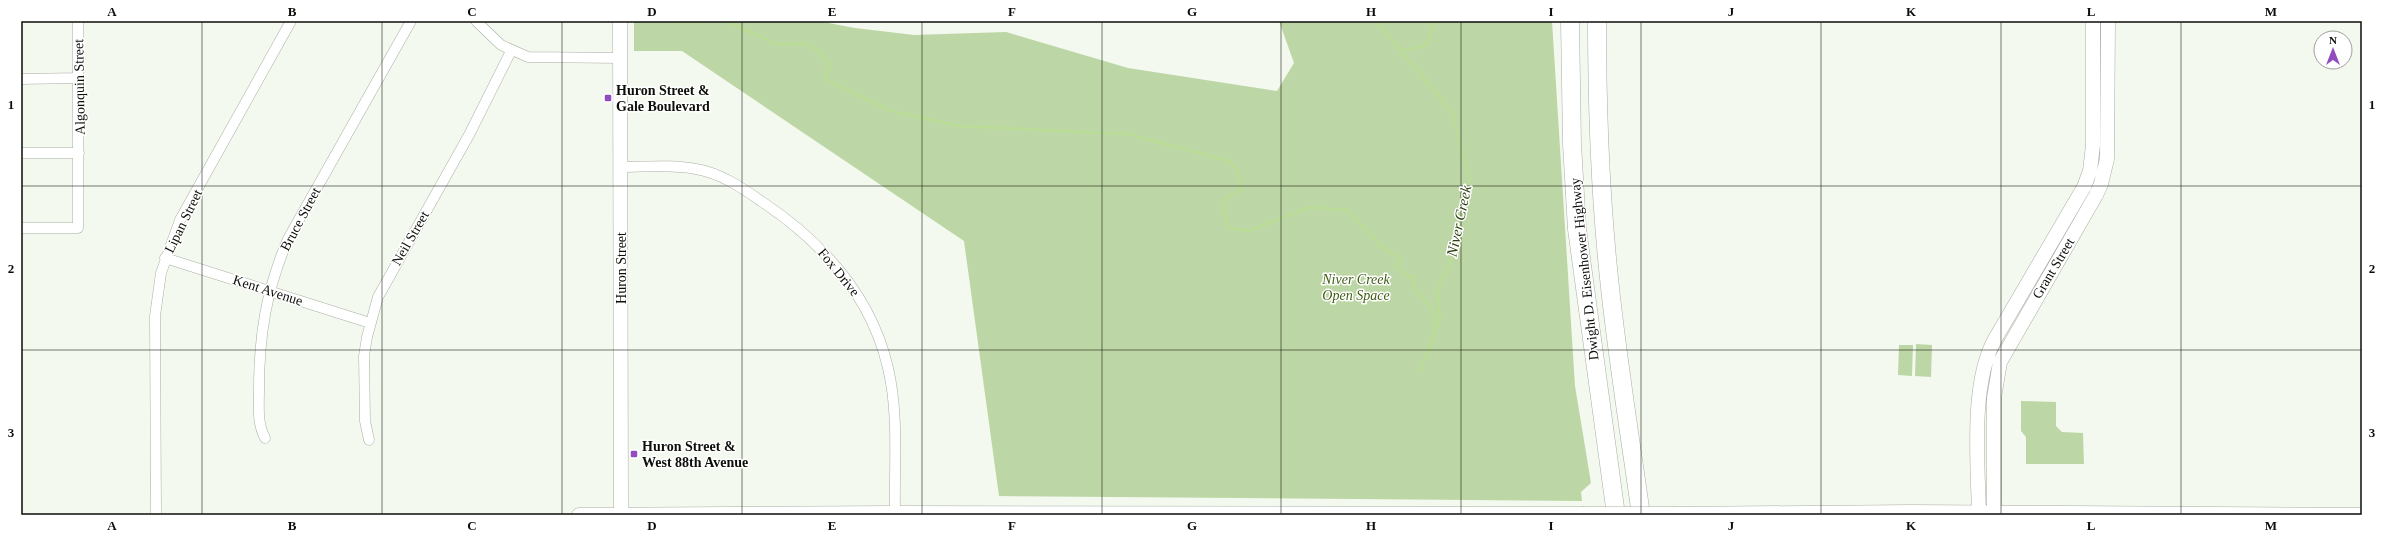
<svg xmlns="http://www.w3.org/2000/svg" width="2383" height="536" font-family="'Times New Roman',serif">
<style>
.green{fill:#bdd6a5}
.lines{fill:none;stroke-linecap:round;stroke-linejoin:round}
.stream{stroke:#badd96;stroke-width:2.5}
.street-casing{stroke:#a9aea4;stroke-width:11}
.secondary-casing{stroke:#a9aea4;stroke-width:15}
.highway-casing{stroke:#a9aea4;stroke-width:19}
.street{stroke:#fff;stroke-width:10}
.secondary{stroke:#fff;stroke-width:14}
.highway{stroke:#fff;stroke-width:18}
.secondary-bridge-casing{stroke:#a9aea4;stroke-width:15;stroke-linecap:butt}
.secondary-bridge{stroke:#fff;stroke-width:14}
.grid{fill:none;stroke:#0c0e0a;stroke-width:1;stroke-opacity:0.55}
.poi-dot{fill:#924cbf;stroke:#fff;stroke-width:1.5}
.labels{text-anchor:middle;stroke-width:3;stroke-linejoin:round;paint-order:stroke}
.street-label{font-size:14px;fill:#0c0e0a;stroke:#fff}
.poi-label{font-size:14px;font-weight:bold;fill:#0c0e0a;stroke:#fff;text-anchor:start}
.park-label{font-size:14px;font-style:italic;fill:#3e5c13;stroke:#fff}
.water-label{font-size:15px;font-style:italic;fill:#2b400e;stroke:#fff}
.neatline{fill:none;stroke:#0c0e0a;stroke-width:1.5}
.grid-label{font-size:13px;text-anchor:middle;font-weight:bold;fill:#0c0e0a}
</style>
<rect width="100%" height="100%" fill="#f3f9ee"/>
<path class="green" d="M 634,21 L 818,21 L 855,28 L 914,35 L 1006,32 L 1128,68 L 1277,91 L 1294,63 L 1279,21 L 1552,21 L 1575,386 L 1591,483 L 1581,492 L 1582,501 L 999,496 L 964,241 L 682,51 L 634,51 Z
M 1916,344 L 1932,345 L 1931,377 L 1915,376 Z
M 1899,345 L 1913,345 L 1912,376 L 1898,375 Z
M 2021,401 L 2056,402 L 2056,426 L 2062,432 L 2083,433 L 2084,464 L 2026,464 L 2026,437 L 2021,431 Z"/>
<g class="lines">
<path class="stream" d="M 685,21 L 687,23 L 695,21
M 726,21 L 776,44 L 807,44 L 819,51 L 830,66 L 824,79 L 892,111 L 959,126 L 1128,134 L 1229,161 L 1238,172 L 1241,190 L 1225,199 L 1223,213 L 1229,228 L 1248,231 L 1310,207 L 1347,210 L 1381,246 L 1400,258 L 1400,262 L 1396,265 L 1405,275 L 1414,278 C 1413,295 1427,300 1434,311 L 1435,330
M 1376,21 L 1452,112 L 1470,182 L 1451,261 L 1440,282 L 1438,294 L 1440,319 L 1420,371
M 1400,50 L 1422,47 L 1429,41 L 1433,21"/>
<defs>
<path id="street" d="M 476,21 L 501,45 L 528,57 L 620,58
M 21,79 L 78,78
M 21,153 L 79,153
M 620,167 C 645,167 672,164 696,169 C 720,173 741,187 761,201 C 821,241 871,294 888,368 C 899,414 894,465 895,513
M 21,228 L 78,228 L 78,21
M 165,258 L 370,323
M 265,438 C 257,423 259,407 259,390 C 259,335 266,291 288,239 L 411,21
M 369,440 L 365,421 L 364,356 L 367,337 L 378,297 L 469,135 L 511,51
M 156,515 L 155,316 L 161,273 L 180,220 L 291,21"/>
<path id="secondary" d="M 620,21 L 621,515
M 1675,514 L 1911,512 L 2362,515
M 579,515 L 895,513 L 1582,514
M 1979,515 C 1978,464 1970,384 1995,339 L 2084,187 L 2090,171 L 2093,145 L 2093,21
M 1994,515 L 1994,398 L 2000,362 L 2096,195 L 2101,184 L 2107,159 L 2108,21"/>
<path id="highway" d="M 1570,21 L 1572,144 L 1577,229 L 1616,515
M 1597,21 C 1597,107 1600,193 1609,278 C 1617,357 1630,436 1641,515"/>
</defs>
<use href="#street" class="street-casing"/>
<use href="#secondary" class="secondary-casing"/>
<use href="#highway" class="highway-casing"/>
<use href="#street" class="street"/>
<use href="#secondary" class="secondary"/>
<use href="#highway" class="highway"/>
<defs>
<path id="secondary-bridge" d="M 1582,514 L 1675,514"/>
</defs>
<use href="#secondary-bridge" class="secondary-bridge-casing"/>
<use href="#secondary-bridge" class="secondary-bridge"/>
</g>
<path class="grid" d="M 202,21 L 202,515M 382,21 L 382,515M 562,21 L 562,515M 742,21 L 742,515M 922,21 L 922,515M 1102,21 L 1102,515M 1281,21 L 1281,515M 1461,21 L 1461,515M 1641,21 L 1641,515M 1821,21 L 1821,515M 2001,21 L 2001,515M 2181,21 L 2181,515M 21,186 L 2362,186M 21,350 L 2362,350"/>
<g class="poi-dot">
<rect x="604" y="94" width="8" height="8" rx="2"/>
<rect x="630" y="450" width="8" height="8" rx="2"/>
</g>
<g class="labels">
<g class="street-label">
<text transform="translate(79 87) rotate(-91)" y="5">Algonquin Street</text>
<text transform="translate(300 219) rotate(-62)" y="5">Bruce Street</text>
<text transform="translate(183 221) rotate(-64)" y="5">Lipan Street</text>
<text transform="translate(410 238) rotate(-60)" y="5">Neil Street</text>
<text transform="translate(621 268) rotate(-90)" y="5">Huron Street</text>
<text transform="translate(2053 268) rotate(-59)" y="5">Grant Street</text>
<text transform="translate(1584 269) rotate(-96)" y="5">Dwight D. Eisenhower Highway</text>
<text transform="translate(839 272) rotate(51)" y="5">Fox Drive</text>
<text transform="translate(268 290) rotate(18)" y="5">Kent Avenue</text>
</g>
<g class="poi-label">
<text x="616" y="95">Huron Street &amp;<tspan x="616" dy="16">Gale Boulevard</tspan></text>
<text x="642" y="451">Huron Street &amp;<tspan x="642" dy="16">West 88th Avenue</tspan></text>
</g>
<g class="park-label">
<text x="1356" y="284">Niver Creek<tspan x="1356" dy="16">Open Space</tspan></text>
</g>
<g class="water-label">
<text transform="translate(1459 221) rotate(-78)" y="5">Niver Creek</text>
</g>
</g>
<rect width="2383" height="536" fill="none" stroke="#ffffff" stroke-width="44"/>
<g transform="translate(2333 50)"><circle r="19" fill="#ffffff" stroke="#9e9f9d"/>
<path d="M0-3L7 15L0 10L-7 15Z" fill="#924cbf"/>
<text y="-6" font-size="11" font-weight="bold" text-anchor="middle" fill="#0c0e0a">N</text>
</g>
<rect x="22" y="22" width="2339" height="492" class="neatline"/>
<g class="grid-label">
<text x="112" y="16">A</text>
<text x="292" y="16">B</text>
<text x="472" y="16">C</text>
<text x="652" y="16">D</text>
<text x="832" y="16">E</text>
<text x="1012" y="16">F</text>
<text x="1192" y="16">G</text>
<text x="1371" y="16">H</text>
<text x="1551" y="16">I</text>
<text x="1731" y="16">J</text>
<text x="1911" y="16">K</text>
<text x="2091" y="16">L</text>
<text x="2271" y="16">M</text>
<text x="11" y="109">1</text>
<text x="2372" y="109">1</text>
<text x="11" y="273">2</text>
<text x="2372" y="273">2</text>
<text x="11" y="437">3</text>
<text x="2372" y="437">3</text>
<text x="112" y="530">A</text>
<text x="292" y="530">B</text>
<text x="472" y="530">C</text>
<text x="652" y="530">D</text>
<text x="832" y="530">E</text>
<text x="1012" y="530">F</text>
<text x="1192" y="530">G</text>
<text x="1371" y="530">H</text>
<text x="1551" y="530">I</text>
<text x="1731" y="530">J</text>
<text x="1911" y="530">K</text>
<text x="2091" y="530">L</text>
<text x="2271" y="530">M</text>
</g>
</svg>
